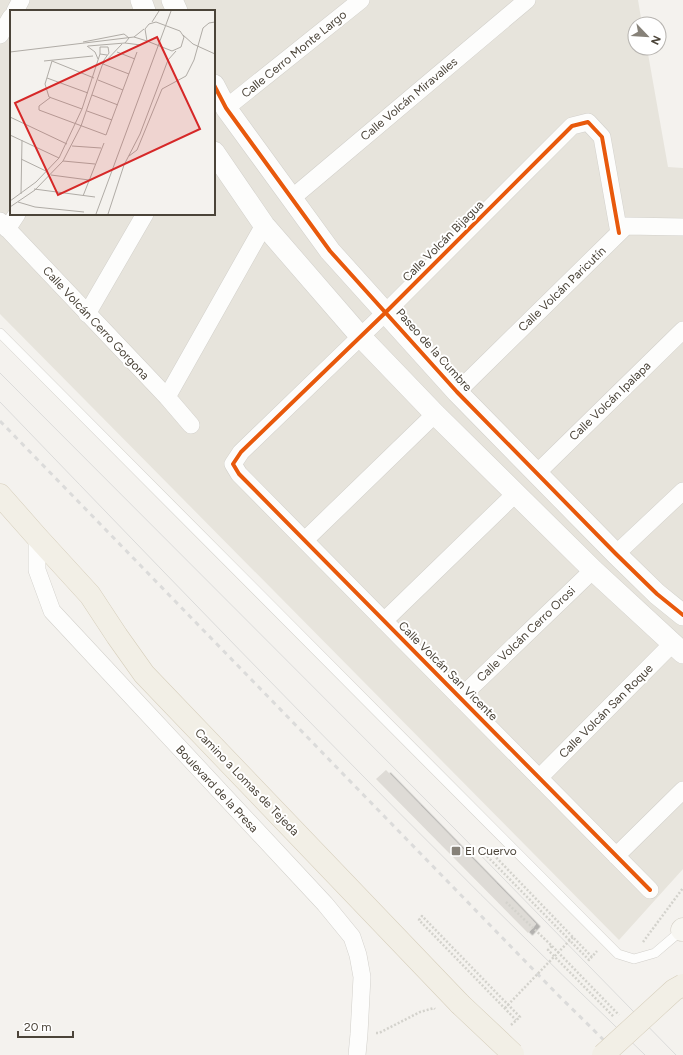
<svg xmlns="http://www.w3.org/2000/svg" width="683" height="1055" font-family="Figtree,sans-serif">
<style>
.residential{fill:#e7e4dc;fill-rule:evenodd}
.building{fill:#dedbd6;filter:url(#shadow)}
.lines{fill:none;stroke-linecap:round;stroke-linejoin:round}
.service-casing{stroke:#d2d0cb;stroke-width:10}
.minor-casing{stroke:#d2d0cb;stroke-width:18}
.tertiary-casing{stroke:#d2d0cb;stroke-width:22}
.secondary-casing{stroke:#d3cfc5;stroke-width:23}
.primary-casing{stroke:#d6cebb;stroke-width:23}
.path{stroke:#d3d2cc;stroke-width:2.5;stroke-dasharray:2 2;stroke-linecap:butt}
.service{stroke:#fdfdfc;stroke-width:9}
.minor{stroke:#fdfdfc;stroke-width:17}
.tertiary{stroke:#fdfdfc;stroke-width:21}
.secondary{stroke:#f7f6f1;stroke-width:22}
.primary{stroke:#f2efe6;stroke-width:22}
.tram{stroke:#dbdbda;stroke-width:1}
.rail{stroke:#dbdbda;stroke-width:3;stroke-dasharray:5 5;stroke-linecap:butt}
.primary-bridge-casing{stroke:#d6cebb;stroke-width:23;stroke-linecap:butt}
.path-bridge{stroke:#d3d2cc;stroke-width:2.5;stroke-dasharray:2 2;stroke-linecap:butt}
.primary-bridge{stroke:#f2efe6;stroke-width:22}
.cycleway-casing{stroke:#fff;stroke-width:6}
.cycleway{stroke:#e8590c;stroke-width:4}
.poi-dot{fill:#868178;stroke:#fff;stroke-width:1.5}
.labels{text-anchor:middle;stroke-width:4;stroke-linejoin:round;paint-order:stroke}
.street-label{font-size:12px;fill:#4b4439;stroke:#fff}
.poi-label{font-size:12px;fill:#4b4439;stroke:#fff;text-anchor:start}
.inset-road{fill:none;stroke:#b0aca6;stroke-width:1}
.view{fill:#d62828;fill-opacity:0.15;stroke:#d62828;stroke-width:2}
.inset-edge{fill:none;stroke:#4b4439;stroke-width:2}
</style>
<defs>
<filter id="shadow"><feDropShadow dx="4.5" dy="2.5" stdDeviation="0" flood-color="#0004"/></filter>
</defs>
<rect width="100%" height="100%" fill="#f4f2ee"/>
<path class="residential" d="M 0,0 L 638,0 L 642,24 L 635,24 L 635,48 L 647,48 L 668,167 L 683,168 L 683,869 L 619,940 L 0,314 ZM 11,11 L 214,11 L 214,214 L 11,214 Z"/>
<path class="building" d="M 386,770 L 536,924 L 528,933 L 376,779 Z"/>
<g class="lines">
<defs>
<path id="service" d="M 0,333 L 618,954 L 634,959 L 655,953 L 682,930"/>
<path id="minor" d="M 15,11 L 21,0
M 0,35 L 11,17
M 226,108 L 361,0
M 292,198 L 527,0
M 0,221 L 167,397 L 191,425
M 7,229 L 17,214
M 619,233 L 602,137 L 588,122 L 572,126 L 386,312 L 241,452 L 233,464 L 239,474 L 650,890
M 87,314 L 145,214
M 457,392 L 626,226 L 683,227
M 167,397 L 264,225
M 537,473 L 683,330
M 37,537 L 37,570 L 52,611 L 325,904 L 352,937 L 358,955 L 362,977 L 359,1034 L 357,1055
M 305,540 L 435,414
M 616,554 L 683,491
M 384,621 L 515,494
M 460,698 L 593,570
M 539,778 L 672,644
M 616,856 L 683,790"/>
<path id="tertiary" d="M 141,0 L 145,11
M 172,0 L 177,11
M 214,85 L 226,108 L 330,251 L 457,392 L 616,554 L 657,594 L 683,615
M 214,152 L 264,225 L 361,337 L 435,414 L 593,570 L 683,653"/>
<path id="secondary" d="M 682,930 L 683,929"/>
<path id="primary" d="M 0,495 L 37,537 L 90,595 L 117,636 L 144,674 L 460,1004"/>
</defs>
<use href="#service" class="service-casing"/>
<use href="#minor" class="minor-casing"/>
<use href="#tertiary" class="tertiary-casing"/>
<use href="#secondary" class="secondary-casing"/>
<use href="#primary" class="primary-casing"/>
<path class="path" d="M 506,902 L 552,946 L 548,950 L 614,1017
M 643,942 L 683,888
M 552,946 L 619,1015
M 592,957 L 488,849 L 484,853 L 589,960 L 597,951
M 511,1025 L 520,1017 L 422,916 L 419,920 L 516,1020
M 376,1033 L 379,1033 L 420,1012 L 434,1008 L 435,1009"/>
<use href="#service" class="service"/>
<use href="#minor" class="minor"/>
<use href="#tertiary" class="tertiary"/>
<use href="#secondary" class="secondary"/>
<use href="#primary" class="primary"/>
<path class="tram" d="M 0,373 L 457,831 L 676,1055
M 0,402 C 212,622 424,843 645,1055"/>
<path class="rail" d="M 0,421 L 558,995 L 619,1055"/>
<defs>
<path id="primary-bridge" d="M 460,1004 L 513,1054
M 603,1055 L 674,990 L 683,985"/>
</defs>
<use href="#primary-bridge" class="primary-bridge-casing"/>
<path class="path-bridge" d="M 505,1008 L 573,937"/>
<use href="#primary-bridge" class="primary-bridge"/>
<defs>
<path id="cycleway" d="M 214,85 L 226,108 L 330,251 L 457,392 L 616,554 L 657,594 L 683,615
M 619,233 L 602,137 L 588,122 L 572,126 L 386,312 L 241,452 L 233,464 L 239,474 L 650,890"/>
</defs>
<use href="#cycleway" class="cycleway-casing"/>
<use href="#cycleway" class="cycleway"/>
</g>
<rect class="poi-dot" x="451" y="846" width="10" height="10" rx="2"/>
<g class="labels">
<g class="street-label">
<text transform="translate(294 54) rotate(-39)" y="4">Calle Cerro Monte Largo</text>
<text transform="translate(409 99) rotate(-40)" y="4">Calle Volcán Miravalles</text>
<text transform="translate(443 241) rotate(-45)" y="4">Calle Volcán Bijagua</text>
<text transform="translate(562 289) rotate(-44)" y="4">Calle Volcán Paricutín</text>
<text transform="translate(96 323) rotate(47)" y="4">Calle Volcán Cerro Gorgona</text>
<text transform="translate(434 350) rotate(48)" y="4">Paseo de la Cumbre</text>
<text transform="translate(610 401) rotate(-44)" y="4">Calle Volcán Ipalapa</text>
<text transform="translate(526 634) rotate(-44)" y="4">Calle Volcán Cerro Orosi</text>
<text transform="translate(448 671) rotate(45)" y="4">Calle Volcán San Vicente</text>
<text transform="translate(606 711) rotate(-45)" y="4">Calle Volcán San Roque</text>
<text transform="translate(247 782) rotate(46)" y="4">Camino a Lomas de Tejeda</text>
<text transform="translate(217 789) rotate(47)" y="4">Boulevard de la Presa</text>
</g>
<g class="poi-label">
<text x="465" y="855">El Cuervo</text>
</g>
</g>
<g transform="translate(10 10)">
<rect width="205" height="205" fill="#f4f2ee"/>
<path class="inset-road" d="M 142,12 L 149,1M 146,12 L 170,21 L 174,27 L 171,37 L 162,41 L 137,31 L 135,19 L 139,14 ZM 173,25 L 183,34 L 205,44M 124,27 L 134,19M 73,32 L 114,24 L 119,28 L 115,33M 112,34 L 93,54 L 119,64M 77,36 L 85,42 L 88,49M 78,36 L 115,33 L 131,35M 0,42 L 124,27 L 137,31M 107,42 L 125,49M 34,51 L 83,46M 37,68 L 78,83M 88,70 L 113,80M 82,85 L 108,95M 41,87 L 29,96 L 29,100 L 96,125 L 127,42M 72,99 L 39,87 L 35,74 L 42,51 L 84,68M 77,101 L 102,110M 0,107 L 57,134M 0,125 L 49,148M 62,136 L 91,138M 119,146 L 127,140 L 152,79 L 176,66 L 184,50 L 193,18 L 199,13 L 205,12M 11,149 L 38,162M 53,151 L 85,154M 41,165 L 79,170M 24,179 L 85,187M 11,184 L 12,130M 73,186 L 94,133M 0,191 L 26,172 L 49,148 L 72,99 L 90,44M 8,192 L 25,197 L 74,202M 0,197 L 25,180 L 53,151 L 71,116 L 94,50 L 99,43 L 98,37 L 90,37 L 90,44 L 97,45M 86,204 L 161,1M 98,204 L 114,155 L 130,124 L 158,50 L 166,41"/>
<path class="view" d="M 147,27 L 190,119 L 48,185 L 5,93 Z"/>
<rect width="205" height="205" class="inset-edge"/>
</g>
<g transform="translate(647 36) rotate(115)"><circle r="19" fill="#ffffff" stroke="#b7b4b0"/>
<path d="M0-3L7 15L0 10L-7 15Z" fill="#868178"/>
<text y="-6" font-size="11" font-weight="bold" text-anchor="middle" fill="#4b4439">N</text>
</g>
<path d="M18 1031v6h55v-6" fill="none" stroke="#4b4439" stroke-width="2"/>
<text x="24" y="1031" font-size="12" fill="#4b4439" stroke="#ffffff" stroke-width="3" paint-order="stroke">20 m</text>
</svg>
